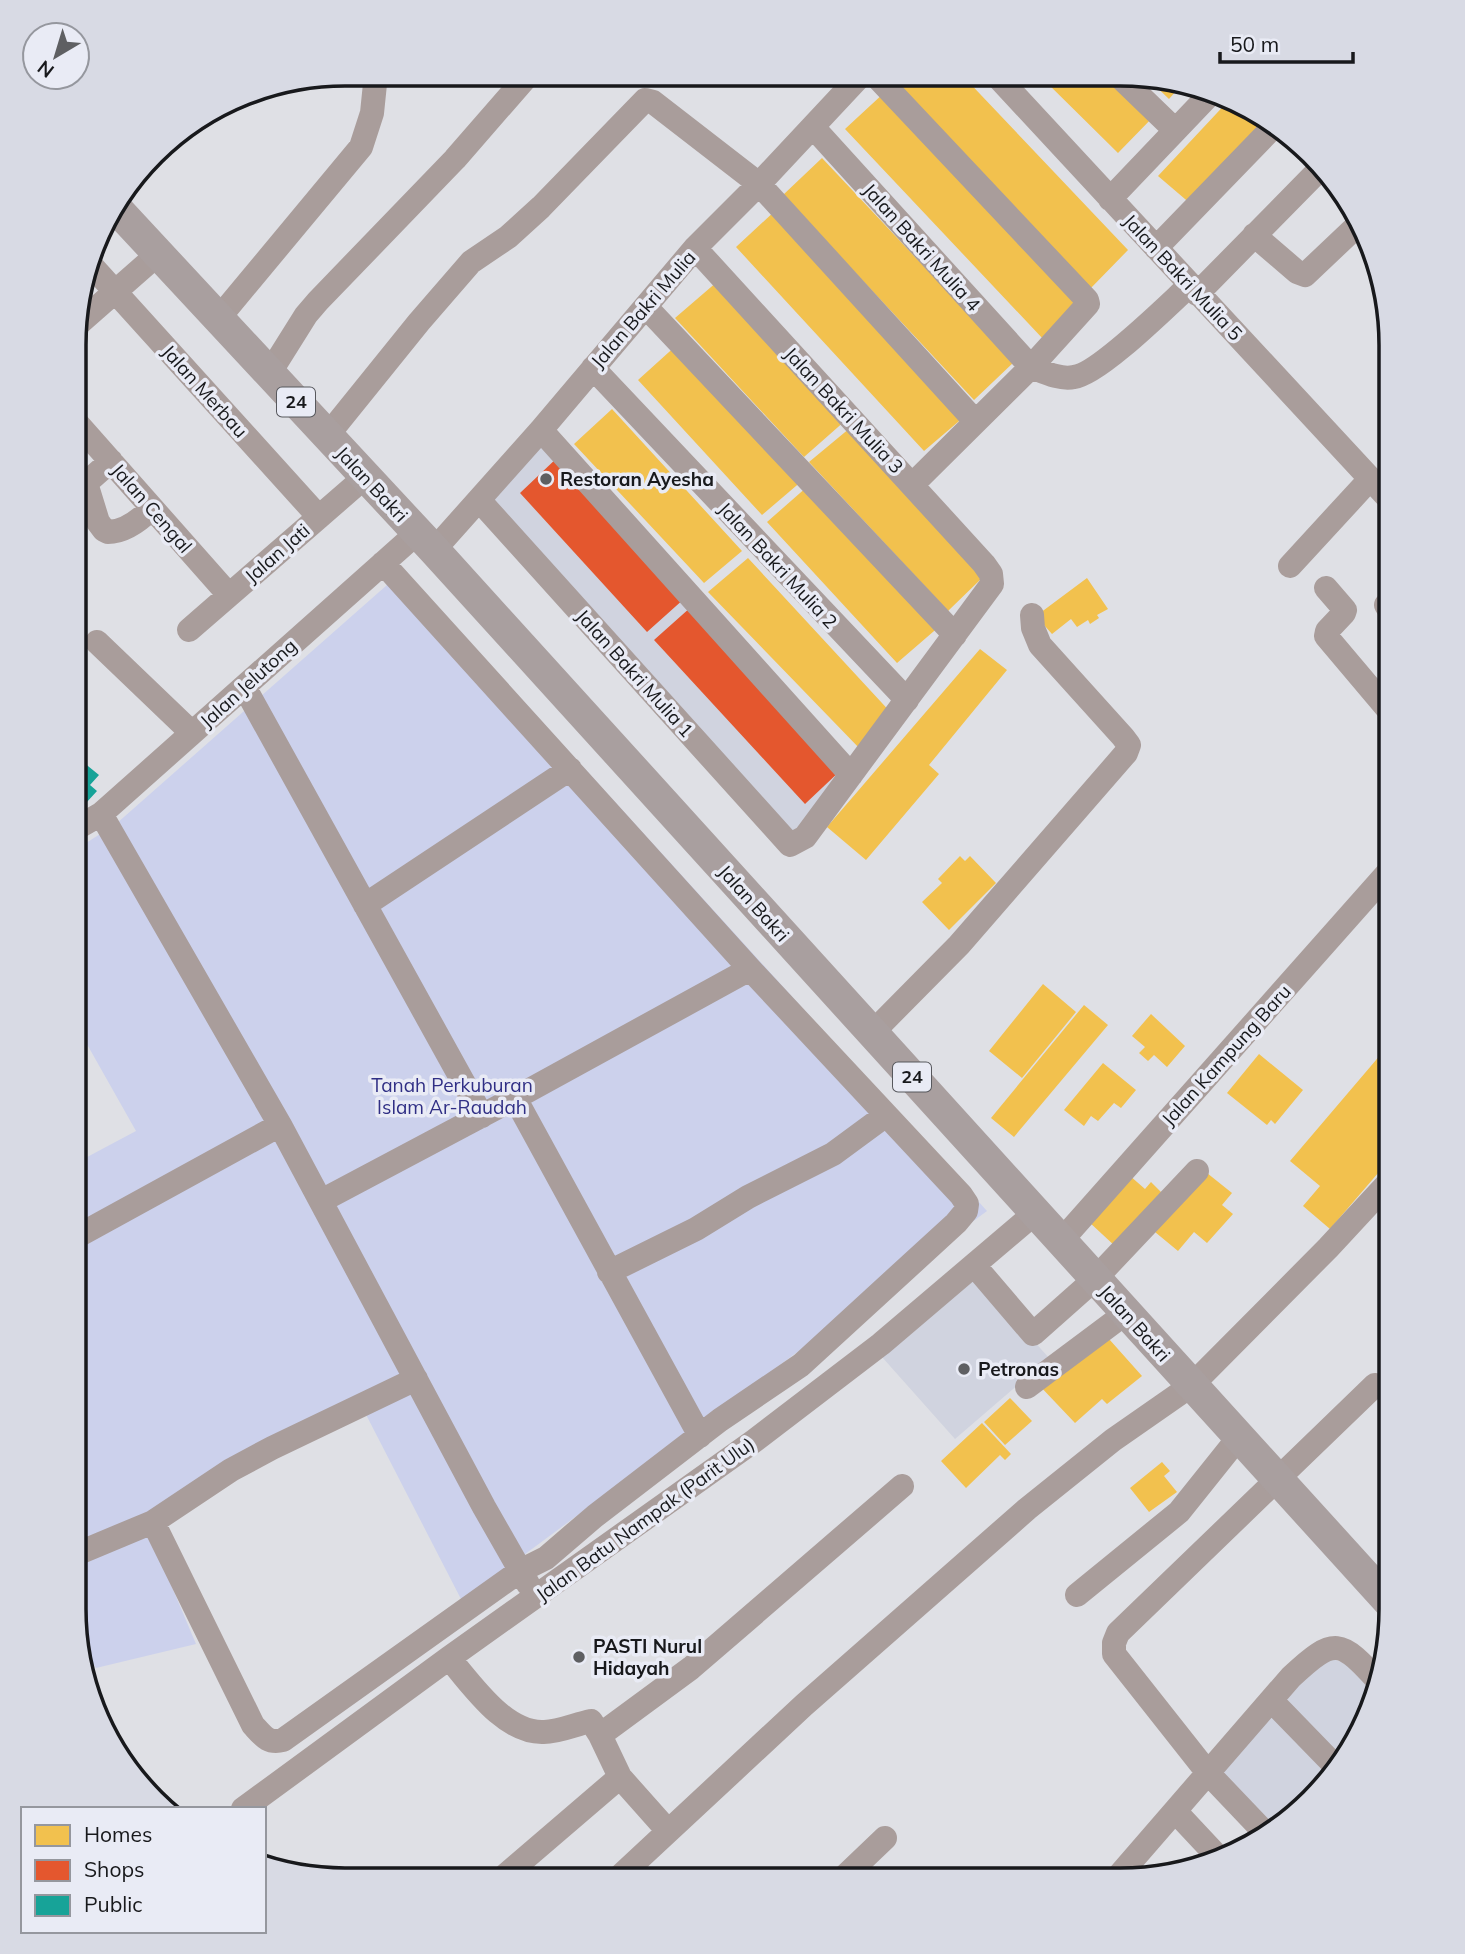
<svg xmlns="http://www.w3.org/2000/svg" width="1465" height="1954" font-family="Mulish,sans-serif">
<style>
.built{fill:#d0d3df}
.green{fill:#ccd1ec}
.homes{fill:#f2c14e}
.shops{fill:#e4572e}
.public{fill:#17a398}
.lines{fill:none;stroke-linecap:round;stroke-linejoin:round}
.minor{stroke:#a99d9b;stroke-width:24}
.major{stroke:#a99f9f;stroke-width:32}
.poi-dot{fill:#5e5f62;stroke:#e9ebf5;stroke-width:2.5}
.labels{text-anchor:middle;stroke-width:7;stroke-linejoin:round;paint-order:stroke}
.shield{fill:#e9ebf5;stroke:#57585d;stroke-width:2}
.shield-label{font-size:18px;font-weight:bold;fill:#18191c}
.street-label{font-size:19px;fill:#18191c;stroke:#e9ebf5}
.poi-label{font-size:19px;font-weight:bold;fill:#18191c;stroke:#e9ebf5;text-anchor:start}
.park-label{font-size:19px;fill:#302f85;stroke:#e9ebf5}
.rim{fill:none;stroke:#18191c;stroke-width:3.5}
</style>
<rect width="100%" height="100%" fill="#dfe0e5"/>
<path class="built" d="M 539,422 L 857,774 L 786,852 L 470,501 Z
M 976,1276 L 1049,1358 L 955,1439 L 882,1357 Z
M 1310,1651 L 1381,1676 L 1377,1697 L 1346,1760 L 1299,1813 L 1261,1839 L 1200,1775 Z"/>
<path class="green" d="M 404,570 L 987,1211 L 462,1601 L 359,1401 L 142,1516 L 196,1644 L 96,1668 L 82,1647 L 74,1610 L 74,1164 L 136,1131 L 75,1023 L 75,850 L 116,824 Z"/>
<path class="homes" d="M 900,75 L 962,75 L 1128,250 L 1090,289 L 893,81 Z
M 1040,76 L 1115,76 L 1155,115 L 1118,153 Z
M 1145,76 L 1156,76 L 1183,83 L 1169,99 Z
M 885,92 L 1082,304 L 1044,340 L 845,129 Z
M 1231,98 L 1271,121 L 1192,205 L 1158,176 Z
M 822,158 L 1014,362 L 974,400 L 783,195 Z
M 776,210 L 965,416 L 924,451 L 736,247 Z
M 718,281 L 846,420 L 804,457 L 675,318 Z
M 679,343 L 803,480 L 762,515 L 638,380 Z
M 612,409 L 742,551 L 704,583 L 574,444 Z
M 850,428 L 982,578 L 948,611 L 809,462 Z
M 808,486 L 941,625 L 897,663 L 767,522 Z
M 748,558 L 894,716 L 861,750 L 708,592 Z
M 1087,578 L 1108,609 L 1097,615 L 1099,618 L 1090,624 L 1088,620 L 1077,627 L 1071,619 L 1052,634 L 1036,616 Z
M 980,649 L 1007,670 L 929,765 L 939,774 L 866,860 L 827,827 Z
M 960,856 L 965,861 L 970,856 L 996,883 L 949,930 L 922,902 L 942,883 L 938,879 Z
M 1043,984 L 1076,1012 L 1022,1078 L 989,1051 Z
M 1084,1005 L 1108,1025 L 1014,1137 L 991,1118 Z
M 1151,1014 L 1185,1046 L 1167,1067 L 1154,1055 L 1148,1061 L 1139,1053 L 1145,1047 L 1132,1036 Z
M 1382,1053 L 1391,1061 L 1391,1158 L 1330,1229 L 1303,1206 L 1320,1186 L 1290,1161 Z
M 1259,1054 L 1303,1090 L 1275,1124 L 1271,1120 L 1267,1125 L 1227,1093 Z
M 1103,1063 L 1136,1090 L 1121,1108 L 1114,1103 L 1098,1121 L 1091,1116 L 1084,1126 L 1064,1110 Z
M 1207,1173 L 1232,1193 L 1222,1205 L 1233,1214 L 1207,1243 L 1194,1232 L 1178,1251 L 1155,1232 Z
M 1129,1175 L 1145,1189 L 1151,1182 L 1162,1193 L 1116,1247 L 1088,1221 Z
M 1109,1339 L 1142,1376 L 1107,1404 L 1102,1399 L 1075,1423 L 1037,1383 Z
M 1010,1398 L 1032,1421 L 1005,1445 L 984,1422 Z
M 982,1423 L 1011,1454 L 1005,1460 L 1000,1455 L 966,1488 L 941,1461 Z
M 1162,1462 L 1170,1471 L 1164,1476 L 1177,1492 L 1149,1512 L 1130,1488 Z"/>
<path class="shops" d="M 559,456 L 685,598 L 647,632 L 520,493 Z
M 691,607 L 841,770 L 805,804 L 654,640 Z"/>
<path class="public" d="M 83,762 L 99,775 L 90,785 L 97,791 L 86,803 L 79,797 L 75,802 L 75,772 Z"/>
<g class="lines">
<path class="minor" d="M 875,75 L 1087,300 L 1088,304 L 1031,367 L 913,484
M 996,75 L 1391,501
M 1119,76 L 1175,130
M 813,127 L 1031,367 C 1044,372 1060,380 1074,377 C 1099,374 1168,305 1190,285
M 1110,199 L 1213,91
M 1254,235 L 1297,272 L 1305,275 L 1361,222
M 1156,248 L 1276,124
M 91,265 L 319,517
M 1197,294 L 1319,170
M 646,307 L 955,635
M 218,319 L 361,147 L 372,113 L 376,74
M 76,326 L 158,254
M 593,368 L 907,700
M 269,374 L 306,315 L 318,301 L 455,159 L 529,74
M 76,422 L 229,595
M 541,430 L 851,775
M 327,436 L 419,322 L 471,262 L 508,237 L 541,207 L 645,100 L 653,102 L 759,184 L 975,421
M 111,461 L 86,483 L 98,522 L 104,530 L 108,532 C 125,532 140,520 152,508
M 479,500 L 790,845 L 805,837 L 992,584 L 991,574 L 984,564 L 695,248
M 434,550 L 541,430 L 695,248 L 759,184 L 861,75
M 1290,566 L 1370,479
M 1326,588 L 1345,610 L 1344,613 L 1327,631 L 1326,636 L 1391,713
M 1386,605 L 1391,613
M 189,630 L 365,477
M 97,642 L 192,733
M 245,688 L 482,1116
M 101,814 L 280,1125 L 484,1507 L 528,1584
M 75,829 L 101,814 L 417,533
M 365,905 L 570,769
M 872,1033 L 959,945 L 1126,753 L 1129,745 L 1123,737 L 1040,645 L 1033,628 L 1032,615
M 515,1098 L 700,1436
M 321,1201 L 515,1098 L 750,969
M 74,1238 L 280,1125
M 1061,1241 L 1391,869
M 974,1265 L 1033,1334 L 1095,1279 L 1197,1171
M 609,1272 L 696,1229 L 748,1197 L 833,1154 L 886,1115
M 1027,1387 L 1126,1313
M 153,1522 L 253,1725 C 263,1736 268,1744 283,1740 L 520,1571 L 546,1558 L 595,1516 L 720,1420 L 801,1365 L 956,1223 L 966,1211 L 967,1204 L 961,1195 L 750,969 L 383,563
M 74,1555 L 153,1522 L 231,1470 L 272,1448 L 416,1379
M 1077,1595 L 1179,1512 L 1239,1437
M 449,1658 C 472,1685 505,1734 544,1732 C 559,1732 576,1724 591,1721 L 600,1735
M 1271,1700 L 1338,1769
M 243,1809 L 449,1658 L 754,1441 L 881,1344 L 1035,1213
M 1175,1811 L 1219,1858
M 668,1831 L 620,1777 L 600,1735 L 691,1668 L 902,1486
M 1267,1835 L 1208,1773 L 1114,1654 L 1114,1643 L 1118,1633 L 1375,1385
M 501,1879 L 620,1777
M 617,1879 L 804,1705 L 1027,1509 L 1113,1440 L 1192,1385 L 1328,1248 L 1391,1180
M 841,1880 L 885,1838
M 1115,1880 L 1291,1677 C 1335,1636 1340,1639 1380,1683"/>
<path class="major" d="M 113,205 L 434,550 L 1391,1604"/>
</g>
<g class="poi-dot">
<circle cx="546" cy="479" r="7"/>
<circle cx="964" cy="1369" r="7"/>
<circle cx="579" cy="1657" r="7"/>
</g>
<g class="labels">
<g class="shield">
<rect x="277" y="387.5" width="38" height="29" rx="5"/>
<rect x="893" y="1062.5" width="38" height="29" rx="5"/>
</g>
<g class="shield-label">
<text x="296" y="408">24</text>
<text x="912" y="1083">24</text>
</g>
<g class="street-label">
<text transform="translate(922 247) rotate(48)" y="7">Jalan Bakri Mulia 4</text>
<text transform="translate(1183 277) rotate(47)" y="7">Jalan Bakri Mulia 5</text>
<text transform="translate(643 309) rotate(-49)" y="7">Jalan Bakri Mulia</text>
<text transform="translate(205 391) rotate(48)" y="7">Jalan Merbau</text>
<text transform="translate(844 410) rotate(47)" y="7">Jalan Bakri Mulia 3</text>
<text transform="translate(372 484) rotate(47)" y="7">Jalan Bakri</text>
<text transform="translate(152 508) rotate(49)" y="7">Jalan Cengal</text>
<text transform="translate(277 553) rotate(-41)" y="7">Jalan Jati</text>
<text transform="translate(778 565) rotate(47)" y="7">Jalan Bakri Mulia 2</text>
<text transform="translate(635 673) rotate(48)" y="7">Jalan Bakri Mulia 1</text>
<text transform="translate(248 683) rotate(-42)" y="7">Jalan Jelutong</text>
<text transform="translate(754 903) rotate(48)" y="7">Jalan Bakri</text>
<text transform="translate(1226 1055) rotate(-48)" y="7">Jalan Kampung Baru</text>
<text transform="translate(1135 1323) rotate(48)" y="7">Jalan Bakri</text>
<text transform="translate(645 1519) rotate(-36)" y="7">Jalan Batu Nampak (Parit Ulu)</text>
</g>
<g class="poi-label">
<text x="560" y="486">Restoran Ayesha</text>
<text x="978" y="1376">Petronas</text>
<text x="593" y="1653">PASTI Nurul<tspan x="593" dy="22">Hidayah</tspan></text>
</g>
<g class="park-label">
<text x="452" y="1092">Tanah Perkuburan<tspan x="452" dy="22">Islam Ar-Raudah</tspan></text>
</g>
</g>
<path d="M0 0H1465V1954H0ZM345 86H1120A259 259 0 0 1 1379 345V1609A259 259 0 0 1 1120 1868H345A259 259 0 0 1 86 1609V345A259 259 0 0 1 345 86Z" fill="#d8dae4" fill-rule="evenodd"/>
<path class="rim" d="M345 86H1120A259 259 0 0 1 1379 345V1609A259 259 0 0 1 1120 1868H345A259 259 0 0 1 86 1609V345A259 259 0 0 1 345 86Z"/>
<rect x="21" y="1807" width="245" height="126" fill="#e9ebf5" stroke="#95979e" stroke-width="2"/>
<rect x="35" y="1825" width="35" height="21" fill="#f2c14e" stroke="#95979e" stroke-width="2"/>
<text x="84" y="1842" font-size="21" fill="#18191c">Homes</text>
<rect x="35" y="1860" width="35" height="21" fill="#e4572e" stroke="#95979e" stroke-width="2"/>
<text x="84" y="1877" font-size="21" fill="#18191c">Shops</text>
<rect x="35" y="1895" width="35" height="21" fill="#17a398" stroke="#95979e" stroke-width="2"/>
<text x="84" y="1912" font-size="21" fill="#18191c">Public</text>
<g transform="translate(56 56) rotate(218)"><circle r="33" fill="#e9ebf5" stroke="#95979e" stroke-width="2"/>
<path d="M0-5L12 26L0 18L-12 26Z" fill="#5e5f62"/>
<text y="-10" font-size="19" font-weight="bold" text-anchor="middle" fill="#18191c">N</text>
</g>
<path d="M1220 52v10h133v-10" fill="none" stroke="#18191c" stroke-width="3.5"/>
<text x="1230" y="52" font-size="21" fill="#18191c" stroke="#e9ebf5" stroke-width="5" paint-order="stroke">50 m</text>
</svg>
